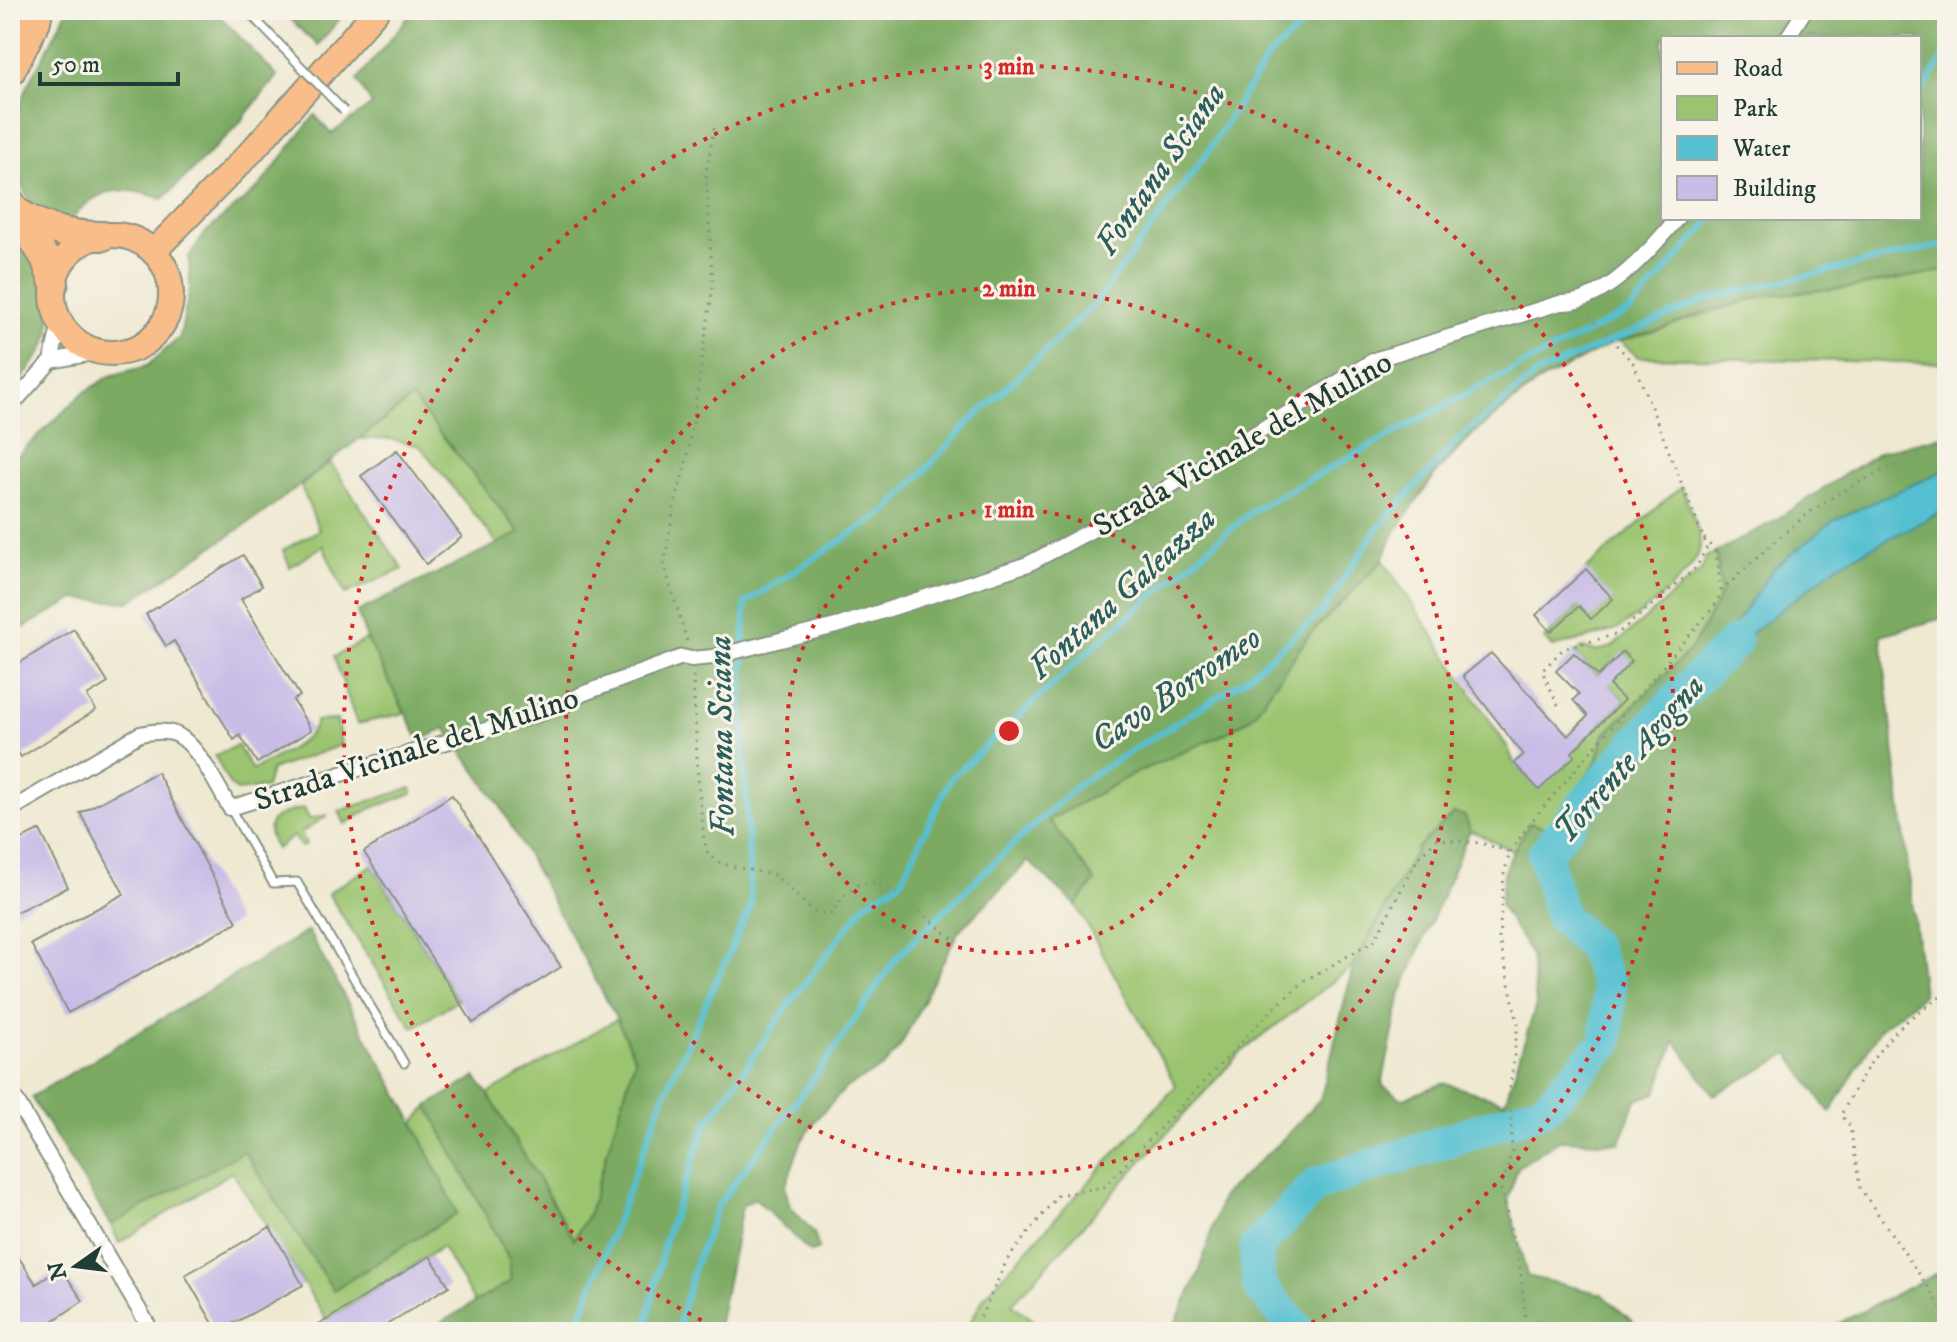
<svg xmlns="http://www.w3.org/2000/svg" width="1957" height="1342" font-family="'IM FELL DW Pica',serif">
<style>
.green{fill:#9bc470;stroke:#5d8052;stroke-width:2}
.forest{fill:#7caa62;stroke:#4e744b;stroke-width:2;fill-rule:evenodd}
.water{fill:#55c0d1;stroke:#3a7e82;stroke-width:2}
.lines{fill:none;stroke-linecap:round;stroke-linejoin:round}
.stream{stroke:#55c0d1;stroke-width:6}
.river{stroke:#55c0d1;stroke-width:34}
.building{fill:#c9bce7}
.lane-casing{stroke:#879383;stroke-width:11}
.street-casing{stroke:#879383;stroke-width:18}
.primary-casing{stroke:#879383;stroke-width:28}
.highway-casing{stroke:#879383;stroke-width:32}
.path{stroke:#879383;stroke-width:3;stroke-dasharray:2 6;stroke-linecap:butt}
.lane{stroke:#fff;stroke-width:7}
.street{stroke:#fff;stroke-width:14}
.primary{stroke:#f8bd89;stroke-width:24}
.highway{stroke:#f8bd89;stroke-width:28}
.lane-bridge-casing{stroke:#879383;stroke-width:11;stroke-linecap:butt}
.lane-bridge{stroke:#fff;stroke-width:7}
.ring{fill:none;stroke:#d62828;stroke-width:4;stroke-dasharray:4 8}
.labels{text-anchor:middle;stroke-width:6;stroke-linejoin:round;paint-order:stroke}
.street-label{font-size:32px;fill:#1f3d34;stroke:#f7f3e8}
.water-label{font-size:34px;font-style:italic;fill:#2c5e5b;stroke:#f7f3e8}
.centre{fill:#d62828;stroke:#f7f3e8;stroke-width:4}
.ring-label{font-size:24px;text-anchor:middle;font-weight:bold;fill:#d62828;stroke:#f7f3e8;stroke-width:6;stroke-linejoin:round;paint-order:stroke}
</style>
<rect width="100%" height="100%" fill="#f7f3e8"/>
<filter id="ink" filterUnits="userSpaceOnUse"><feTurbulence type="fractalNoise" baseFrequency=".0125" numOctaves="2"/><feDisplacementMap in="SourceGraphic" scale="16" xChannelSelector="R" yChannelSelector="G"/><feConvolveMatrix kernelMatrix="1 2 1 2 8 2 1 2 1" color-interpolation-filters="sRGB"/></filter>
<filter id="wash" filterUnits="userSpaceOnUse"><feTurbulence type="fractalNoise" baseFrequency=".006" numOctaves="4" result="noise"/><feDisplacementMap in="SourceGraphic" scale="32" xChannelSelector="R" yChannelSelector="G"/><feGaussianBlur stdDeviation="1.8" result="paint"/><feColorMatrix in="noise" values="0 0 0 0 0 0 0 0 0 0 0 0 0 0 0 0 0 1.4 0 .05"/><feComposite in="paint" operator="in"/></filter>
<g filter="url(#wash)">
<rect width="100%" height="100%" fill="#efe9d2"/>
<path class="green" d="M 1947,270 L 1947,363 L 1638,357 L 1619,340 L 1769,295 L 1856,287 Z
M 412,398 L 520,533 L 498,544 L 420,446 L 391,439 L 360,439 Z
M 330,462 L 403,569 L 345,594 L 323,546 L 290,567 L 283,550 L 319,530 L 301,486 Z
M 1681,487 C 1688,505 1700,527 1700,546 C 1700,569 1639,618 1618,628 C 1598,638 1574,641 1553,647 L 1544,639 L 1579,606 L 1586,569 Z
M 1716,552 L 1721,591 L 1717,603 L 1692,648 L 1605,735 L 1597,762 L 1547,829 L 1530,823 L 1513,851 L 1470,830 L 1465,817 L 1418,847 L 1353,966 L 1239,1054 L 1012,1304 L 1049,1332 L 965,1332 L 984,1297 L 1176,1086 L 1076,905 L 1095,881 L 1048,820 L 1137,772 L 1224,734 L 1252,717 L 1307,638 L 1383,560 L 1508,748 L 1514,763 L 1539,789 L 1562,742 L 1580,724 L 1589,734 L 1624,700 L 1609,685 L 1611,664 L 1598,676 L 1574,653 L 1582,648 L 1596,651 L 1612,647 L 1702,570 L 1706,557 Z
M 367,639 L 405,713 L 357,724 L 334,657 Z
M 337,720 L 341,745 L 271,770 L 266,787 L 237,791 L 229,784 L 215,756 L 237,745 L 252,770 C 270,759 314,742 316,721 Z
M 411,788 L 413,793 L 370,809 L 345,824 L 339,811 Z
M 304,808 L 309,819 L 328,815 L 301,833 L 306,845 L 301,847 L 294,836 L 276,849 C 258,820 278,814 304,808 Z
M 372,865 L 458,1000 L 413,1028 L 328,893 Z
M 617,1019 L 635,1059 L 589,1213 L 574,1239 L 488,1094 Z
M 428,1106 L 509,1259 L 511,1281 L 475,1303 L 442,1247 L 327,1320 L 232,1172 L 119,1243 L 111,1225 L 244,1151 L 334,1290 L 456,1213 L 414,1123 Z
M 1538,1324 L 1593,1326 L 1640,1332 L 1537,1332 Z"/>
<path class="forest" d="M 67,10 L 214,10 L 277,76 L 236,127 L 163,199 C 121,184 93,187 67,226 C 58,222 47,218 40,212 C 29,204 22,188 18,176 C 0,108 42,68 67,10 Z
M 280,10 L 347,10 L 318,45 Z
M 414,10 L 1947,10 L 1947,270 L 1856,287 L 1769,295 L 1707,311 L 1665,328 L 1610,344 L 1537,383 L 1473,434 L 1437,472 L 1393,535 L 1383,560 L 1307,638 L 1252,717 L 1224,734 L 1137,772 L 1049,820 L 1095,881 L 1076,905 L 1028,861 L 958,932 L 900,1047 L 883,1067 L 847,1087 L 817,1118 L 801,1142 L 785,1188 L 790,1206 L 814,1233 L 819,1249 L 810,1252 L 755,1198 L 742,1206 L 717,1332 L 425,1332 L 511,1281 L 509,1259 L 428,1106 L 475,1077 L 488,1094 L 574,1239 L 589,1213 L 635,1059 L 617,1019 L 499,804 L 445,728 L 420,741 L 367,639 L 357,612 L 520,533 L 412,398 L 262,514 L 129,602 L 75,599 L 10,635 L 10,463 L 82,394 L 110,376 L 147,366 L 180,337 L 190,287 L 189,257 L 206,232 L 258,188 L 315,115 L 331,134 L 372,105 L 357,80 ZM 1663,38 L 1919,38 L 1919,218 L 1663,218 Z
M 10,235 C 18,247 38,264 42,273 C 48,285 52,324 49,336 C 46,349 20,382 10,392 Z
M 1947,435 L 1947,617 L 1881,635 L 1923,995 L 1880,1029 L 1830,1113 L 1789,1054 L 1714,1095 L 1675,1041 L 1656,1093 L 1636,1100 L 1620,1143 L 1559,1140 L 1518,1167 L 1508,1199 L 1527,1276 L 1602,1294 L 1644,1332 L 1538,1324 L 1537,1332 L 1171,1332 L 1199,1273 L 1222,1196 L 1284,1138 L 1321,1098 L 1353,966 L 1418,847 L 1454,813 L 1465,816 L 1470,830 L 1401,993 L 1382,1085 L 1402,1099 L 1444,1083 L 1505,1102 L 1536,1005 L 1531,955 L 1500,905 L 1504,874 L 1513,851 L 1530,823 L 1548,828 L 1597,762 L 1604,735 L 1692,648 L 1717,603 L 1721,591 L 1716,552 L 1771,523 L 1879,452 Z
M 308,931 L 414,1123 L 457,1213 L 333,1290 L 244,1151 L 111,1225 L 31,1097 Z
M 1947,1268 L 1947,1332 L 1822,1332 Z"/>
<path class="water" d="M 1947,469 L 1947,509 L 1839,564 L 1702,672 L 1774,568 L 1834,520 Z"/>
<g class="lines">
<path class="stream" d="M 1919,91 L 1925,87 L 1947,52
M 575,1332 L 665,1093 L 751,905 L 742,709 L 745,603 L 887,511 L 968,424 L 1094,305 L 1207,153 L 1268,57 L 1319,10
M 645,1332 L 665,1239 L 706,1125 L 790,1003 L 866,903 L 901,881 L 951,778 L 1098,643 L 1253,510 L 1479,387 L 1630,311 L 1713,218
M 676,1332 L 694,1268 L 718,1205 L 823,1066 L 897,957 L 1006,851 L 1080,783 L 1241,682 L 1321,613 L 1376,530 L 1459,439 L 1538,373 L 1709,298 L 1947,244"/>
<path class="river" d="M 1300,1332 L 1259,1286 L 1256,1247 L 1317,1184 L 1545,1108 L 1607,1041 L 1609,988 L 1593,947 L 1561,916 L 1544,854 C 1603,780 1665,706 1735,642"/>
</g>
<g id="blocks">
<path class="building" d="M 397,450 L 462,537 L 426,564 L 361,476 Z
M 243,555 L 262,586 L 241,599 L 300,696 L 293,700 L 311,730 L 257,763 L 240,735 L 234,740 L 174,641 L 166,646 L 146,614 Z
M 1586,569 L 1613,599 L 1591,619 L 1579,606 L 1551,632 L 1536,615 Z
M 74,629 L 108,683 L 87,696 L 96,710 L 21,757 L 10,740 L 10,669 Z
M 1623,652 L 1632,661 L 1609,685 L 1624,700 L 1572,752 L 1575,756 L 1539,790 L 1514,763 L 1523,755 L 1463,676 L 1491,653 L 1568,736 L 1588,716 L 1573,700 L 1579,694 L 1556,671 L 1574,653 L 1598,676 Z
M 157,772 L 237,922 L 68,1013 L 31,944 L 124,894 L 80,813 Z
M 452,795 L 561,967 L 473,1023 L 364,852 Z
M 40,830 L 68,887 L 10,915 L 10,845 Z
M 270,1227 L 303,1285 L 218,1332 L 185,1275 Z
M 10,1244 L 36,1284 L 61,1268 L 83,1301 L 36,1332 L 10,1332 Z
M 430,1256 L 449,1286 L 375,1332 L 307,1332 Z"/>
</g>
</g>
<g filter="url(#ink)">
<use href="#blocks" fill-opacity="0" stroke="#879383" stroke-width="2"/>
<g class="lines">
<defs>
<path id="lane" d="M 246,10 L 255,19
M 230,808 L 273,883 L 297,882 L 404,1063"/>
<path id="street" d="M 1787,38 L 1805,10
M 51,361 L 98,352
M 10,407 L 51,361 L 60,323
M 10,810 L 140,734 C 150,732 161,730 172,733 C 195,738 218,788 230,808 L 561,707 L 582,694 L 682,657 L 691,659 L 713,657 L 840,625 L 1028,564 L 1141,504 L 1374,360 L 1560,303 C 1603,305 1652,249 1677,218
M 10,1090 L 152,1332"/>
<path id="primary" d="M53 294a59 59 0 1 1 118 0a59 59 0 1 1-118 0Z
M 153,252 L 250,153 L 377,10"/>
<path id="highway" d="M 10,72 L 36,21 L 38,10
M 10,202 L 45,258 L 54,283
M 20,214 C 47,230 71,236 103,236"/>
</defs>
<use href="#lane" class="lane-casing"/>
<use href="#street" class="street-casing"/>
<use href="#primary" class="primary-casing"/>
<use href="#highway" class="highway-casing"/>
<path class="path" d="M 1721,591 C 1748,567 1775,540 1804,517 C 1839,489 1904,459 1947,445
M 687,641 L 664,565 L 673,512 L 688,454 L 713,286 L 706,173 L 715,123
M 693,676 L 698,779 L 704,839 L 708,854 L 717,862 L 730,866 L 775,875 L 814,912 L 831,914 L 842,898 L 858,885 L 874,883 L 901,895 L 954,940
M 1558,705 L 1542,671 L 1563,649 L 1617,634 L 1696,568 L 1707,547 L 1634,364 L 1588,314
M 1947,993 C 1890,1026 1871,1058 1841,1115 L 1850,1126 L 1860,1188 L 1935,1297 L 1947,1320
M 974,1332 L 1007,1260 L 1058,1195 L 1104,1187 L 1268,1014 L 1304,981 L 1374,941 L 1419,856 L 1437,839 L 1481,843 L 1510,852
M 1527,1332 L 1520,1268 L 1501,1189 L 1512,1151 L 1510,1089 L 1518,1024 L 1499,938 L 1504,874 L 1510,852 L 1530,823 L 1717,603 L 1721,591 L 1716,552 L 1702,536"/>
<use href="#lane" class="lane"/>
<use href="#street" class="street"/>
<use href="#primary" class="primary"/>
<use href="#highway" class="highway"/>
<defs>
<path id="lane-bridge" d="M 255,19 L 344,111"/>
</defs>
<use href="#lane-bridge" class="lane-bridge-casing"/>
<use href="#lane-bridge" class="lane-bridge"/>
</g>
</g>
<g class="ring">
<circle cx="1009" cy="731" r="222"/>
<circle cx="1009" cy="731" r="443"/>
<path d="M723 1331A665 665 0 1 1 1295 1331"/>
</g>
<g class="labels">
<g class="street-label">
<text transform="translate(1242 443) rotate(-30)" y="11">Strada Vicinale del Mulino</text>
<text transform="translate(416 748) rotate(-18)" y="11">Strada Vicinale del Mulino</text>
</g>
<g class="water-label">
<text transform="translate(1159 168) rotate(-55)" y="12">Fontana Sciana</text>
<text transform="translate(1121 592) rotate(-42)" y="12">Fontana Galeazza</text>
<text transform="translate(1175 688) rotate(-34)" y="12">Cavo Borromeo</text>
<text transform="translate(720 736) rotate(-91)" y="12">Fontana Sciana</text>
<text transform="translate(1628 758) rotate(-49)" y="12">Torrente Agogna</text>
</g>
</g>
<circle cx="1009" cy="731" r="12" class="centre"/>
<g class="ring-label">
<text x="1009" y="74">3 min</text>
<text x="1009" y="296">2 min</text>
<text x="1009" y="517">1 min</text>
</g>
<rect width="1957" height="1342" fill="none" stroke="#f7f3e8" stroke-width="40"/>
<rect x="1661" y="36" width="260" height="184" fill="#f7f3e8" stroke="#a1aaa0" stroke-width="2"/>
<rect x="1677" y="62" width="40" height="12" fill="#f8bd89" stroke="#a1aaa0" stroke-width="2"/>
<text x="1733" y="76" font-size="24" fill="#1f3d34">Road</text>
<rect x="1677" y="96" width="40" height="24" fill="#9bc470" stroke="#a1aaa0" stroke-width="2"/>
<text x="1733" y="116" font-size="24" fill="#1f3d34">Park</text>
<rect x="1677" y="136" width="40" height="24" fill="#55c0d1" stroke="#a1aaa0" stroke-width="2"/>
<text x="1733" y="156" font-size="24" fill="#1f3d34">Water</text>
<rect x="1677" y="176" width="40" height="24" fill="#c9bce7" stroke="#a1aaa0" stroke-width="2"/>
<text x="1733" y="196" font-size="24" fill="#1f3d34">Building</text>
<g transform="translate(76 1266) rotate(256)" stroke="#f7f3e8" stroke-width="6" paint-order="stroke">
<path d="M0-6L14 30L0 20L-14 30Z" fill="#1f3d34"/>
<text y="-12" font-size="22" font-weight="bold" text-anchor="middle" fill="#1f3d34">N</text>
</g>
<path d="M40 72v12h138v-12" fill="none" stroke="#1f3d34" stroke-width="4"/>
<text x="52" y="72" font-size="24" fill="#1f3d34" stroke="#f7f3e8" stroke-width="6" paint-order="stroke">50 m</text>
</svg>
